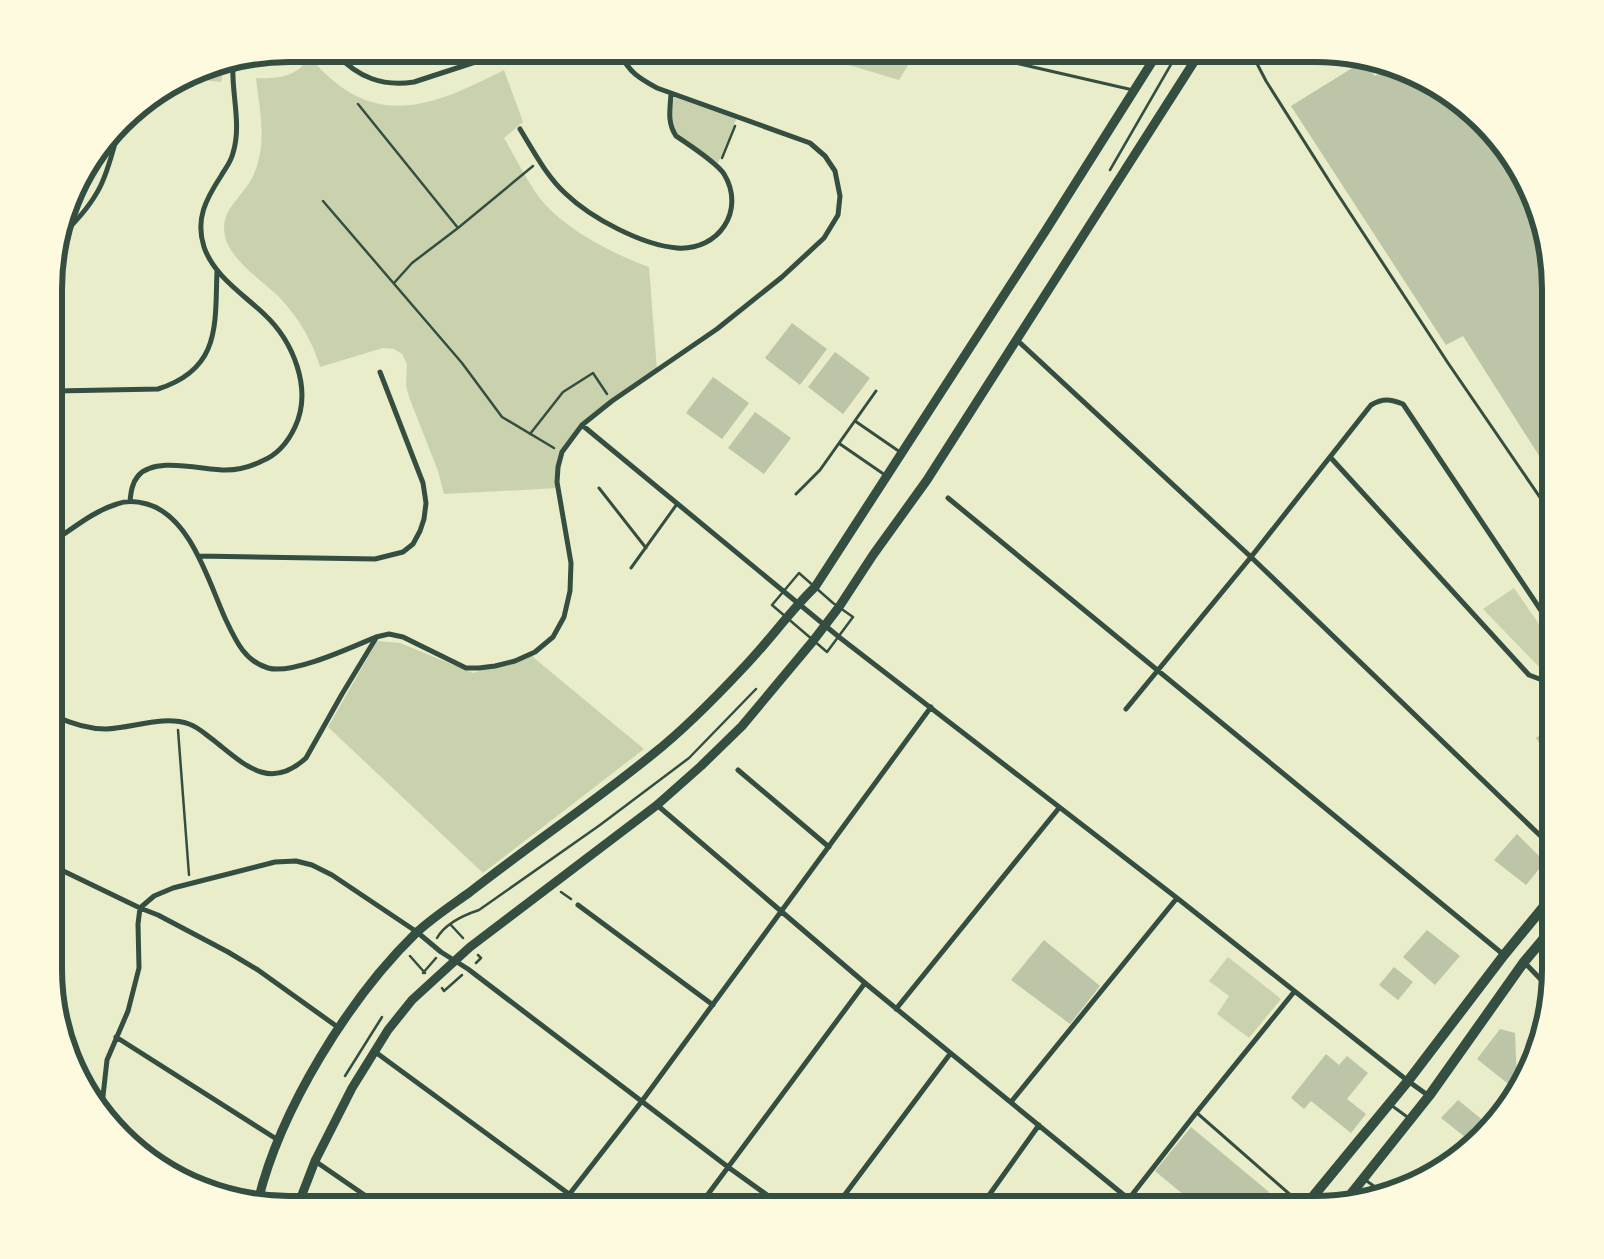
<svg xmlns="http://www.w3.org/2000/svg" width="1604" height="1259" font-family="Karla,sans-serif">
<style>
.green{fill:#cad2ad}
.building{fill:#bcc5a7}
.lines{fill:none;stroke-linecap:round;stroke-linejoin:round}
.path{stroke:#344e41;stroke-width:2.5}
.service{stroke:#344e41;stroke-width:3}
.minor{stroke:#344e41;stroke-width:5}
.primary{stroke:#344e41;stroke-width:9}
.trunk{stroke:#344e41;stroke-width:10}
.rim{fill:none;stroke:#344e41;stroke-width:6}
</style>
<rect width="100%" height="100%" fill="#e9edc9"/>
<path class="green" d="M 812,54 L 915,54 L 899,80 Z
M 309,56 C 371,131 428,109 504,70 L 523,122 L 504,138 C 515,157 526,179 539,197 C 562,228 613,254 649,267 L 657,370 L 588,420 L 562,452 L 558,488 L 444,494 L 438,471 L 409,397 L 406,385 L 407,364 L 402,354 L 394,349 L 383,348 L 320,367 C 313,342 298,317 280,298 C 264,282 229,259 225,236 C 220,214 236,202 247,186 C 253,178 257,168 259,158 C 265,132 259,105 256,78 C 277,79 299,77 309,56 Z
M 225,64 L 221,82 L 191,79 L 213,66 Z
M 675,95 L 737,117 L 718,163 L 678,135 C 669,123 671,109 675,95 Z
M 1514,588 L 1550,640 L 1550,673 L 1539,667 L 1483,609 Z
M 377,641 L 400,643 L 473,673 L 532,655 L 534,658 L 644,749 L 483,873 L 328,727 Z
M 1228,957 L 1281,999 L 1249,1038 L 1217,1014 L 1229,996 L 1209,981 Z"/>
<path class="building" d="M 1362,62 L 1375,76 L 1387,68 L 1405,72 L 1470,112 L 1526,185 L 1550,289 L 1550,473 L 1463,336 L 1446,345 L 1291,106 Z
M 792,323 L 827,349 L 800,385 L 765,358 Z
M 835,352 L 870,378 L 843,414 L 808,387 Z
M 713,377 L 749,403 L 722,439 L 686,413 Z
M 755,412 L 791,438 L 764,474 L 728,448 Z
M 1550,724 L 1550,744 L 1543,749 L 1536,738 L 1540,735 L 1539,731 Z
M 1517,834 L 1545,862 L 1526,885 L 1494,860 Z
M 1427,930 L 1460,956 L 1435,985 L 1403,957 Z
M 1044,940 L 1100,986 L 1070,1024 L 1011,980 Z
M 1394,967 L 1413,982 L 1398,1000 L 1379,985 Z
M 1500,1029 L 1515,1033 L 1517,1083 L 1507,1083 L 1477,1059 Z
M 1326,1054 L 1339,1065 L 1347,1056 L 1368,1073 L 1347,1099 L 1366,1114 L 1351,1133 L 1311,1101 L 1304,1109 L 1291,1098 Z
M 1458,1100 L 1490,1126 L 1470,1141 L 1441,1118 Z
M 1191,1127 L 1269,1192 L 1258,1205 L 1196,1205 L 1155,1171 Z"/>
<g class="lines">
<path class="path" d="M 358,104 L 458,228
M 722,158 L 735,126
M 1110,170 L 1177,54
M 323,201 L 462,363 L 502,417 L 554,448
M 394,283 L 412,263 L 458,228 L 533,166
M 530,434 L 563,392 L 593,373 L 607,394
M 799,573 L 833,603 L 853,617 L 827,652 L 772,605 Z
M 178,730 L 189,875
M 561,892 L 571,899
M 450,924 L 463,938
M 437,938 C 445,924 464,915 479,910 L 600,825 L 689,758 L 756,689
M 410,956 L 425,973
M 476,963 L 481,958 L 478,955
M 423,973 L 436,958
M 442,988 L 444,991 L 462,975
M 345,1076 L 382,1017"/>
<path class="service" d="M 995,54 L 998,59 L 1133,90
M 1252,54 L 1266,81 L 1333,187 L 1448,363 L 1550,512
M 855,421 L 900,452
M 840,444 L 885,475
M 599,488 L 646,548
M 796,494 L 820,470 L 876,391
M 631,568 L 677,504
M 1391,1105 L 1410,1119
M 1197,1113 L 1302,1205
M 1364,1179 L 1382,1192
M 1278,1205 L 1287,1194"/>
<path class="minor" d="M 336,54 C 358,77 382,87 414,82 L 500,54
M 520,129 C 534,152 547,177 566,194 C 591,218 642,245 677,248 C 719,251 746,210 724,174 C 717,163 688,144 676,136 C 667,122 670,110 671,94
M 64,233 C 100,198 106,179 118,132
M 1017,340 L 1251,557 L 1550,845
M 56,391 L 158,389 C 221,369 215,325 217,270
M 582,425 L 839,637 L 1177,898 L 1408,1081 L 1429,1096
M 1331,458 L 1529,675 L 1550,683
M 948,498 L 1504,955
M 130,501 C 131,492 132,483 138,476 C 155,456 202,470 226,470 C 239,470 250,467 262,461 C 277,455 288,442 295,427 C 313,389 293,341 264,314 C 243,294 214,276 204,247 C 195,219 206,199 221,176 C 225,169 231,162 233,153 C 242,124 231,93 233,63
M 55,540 C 75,527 94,511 117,504 C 127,500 136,501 147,504 C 190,516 208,580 225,618 C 235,639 244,661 268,668 C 292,675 352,647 376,637 L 389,634 L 403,637 L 466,668 L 479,668 L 495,666 L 515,661 L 535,652 L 553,637 L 564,617 L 570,591 L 571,563 L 557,482 L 558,467 L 562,452 L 582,425 L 612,401 L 717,329 L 782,277 L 824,238 L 838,215 L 840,196 L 835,171 L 825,156 L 810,143 L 657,88 C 641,79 628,72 621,54
M 198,556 L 375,559 L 403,552 L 413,544 L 420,531 L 424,519 L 426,503 L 423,483 L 380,372
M 1126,709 L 1251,557 L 1371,405 C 1383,398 1390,399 1403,404 L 1550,624
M 55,716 C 72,724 88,729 106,729 C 133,728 163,715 189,724 C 198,727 205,734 212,739 C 244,764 269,792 306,758 L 342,694 L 376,638
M 738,770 L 829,847
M 657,805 L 865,983 L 1136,1205
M 55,867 L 140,908 L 158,915 L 228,952 L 258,970 L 339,1028
M 578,905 L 713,1005
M 1524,962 L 1549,988
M 896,1009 L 1059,808
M 116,1037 L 278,1140
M 374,1051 L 569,1194
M 1011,1102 L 1177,898
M 102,1105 L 107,1060 L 128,1011 L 139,968 L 138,924 L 140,908 L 154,896 L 173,888 L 275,862 L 296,861 L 312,865 L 332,875 L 417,932 L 441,952 L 468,969 L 728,1167 L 781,1205
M 315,1161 L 379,1205
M 1357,1186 L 1362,1196
M 561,1205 L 642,1101 L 931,707
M 700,1205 L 865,983
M 837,1205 L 950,1054
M 982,1205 L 1039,1125
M 1124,1205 L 1196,1113 L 1294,992"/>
<path class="primary" d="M 258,1201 C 280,1110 349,998 416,933 C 432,918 452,905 470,892 C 530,845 594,802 653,754 C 686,728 716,697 745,666 C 769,641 790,611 815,587 L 1046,230 L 1157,54
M 298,1205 L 315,1161 L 352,1088 L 388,1030 L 412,1000 L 470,947 L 657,805 L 701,766 L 742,726 L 813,641 L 839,607 L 873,555 L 927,480 L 1199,54"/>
<path class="trunk" d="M 1347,1199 L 1429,1096 L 1524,962 L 1550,931
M 1306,1205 L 1408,1081 L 1504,955 L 1550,899"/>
</g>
<path d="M0 0H1604V1259H0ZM289 62H1315A227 227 0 0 1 1542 289V969A227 227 0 0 1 1315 1196H289A227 227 0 0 1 62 969V289A227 227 0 0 1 289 62Z" fill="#fefae0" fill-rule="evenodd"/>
<path class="rim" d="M289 62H1315A227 227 0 0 1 1542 289V969A227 227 0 0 1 1315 1196H289A227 227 0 0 1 62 969V289A227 227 0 0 1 289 62Z"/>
</svg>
